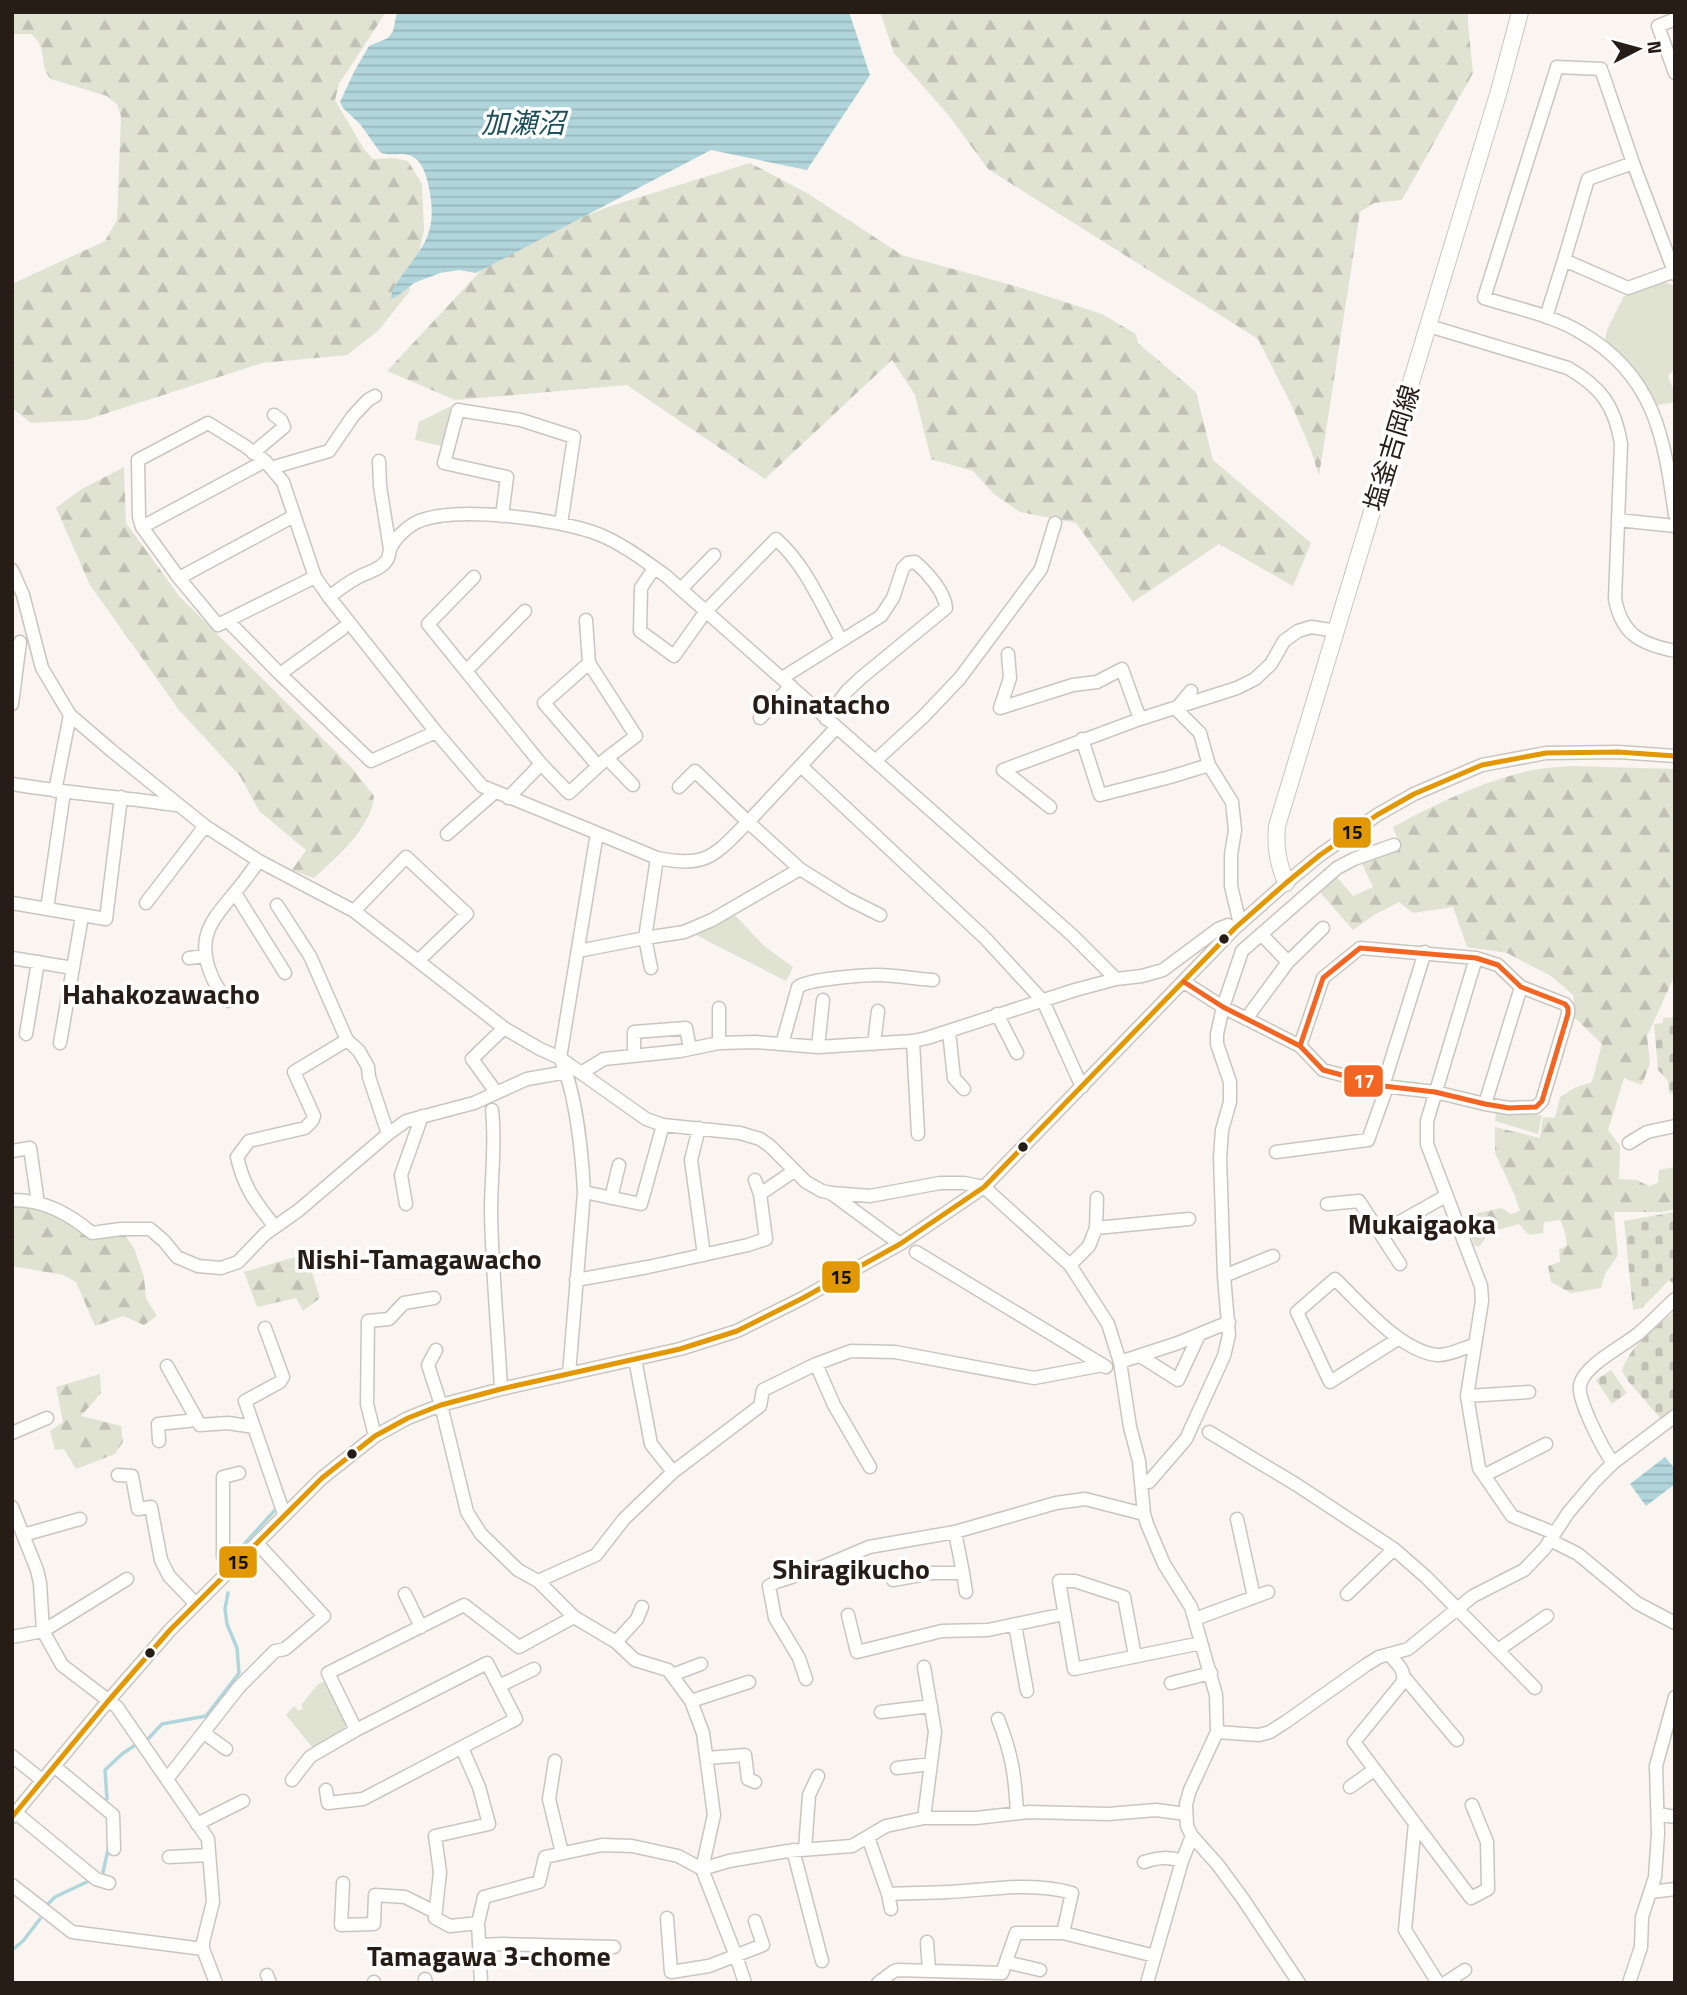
<svg xmlns="http://www.w3.org/2000/svg" width="1687" height="1995" font-family="'Titillium Web','Noto Sans JP',sans-serif">
<style>
.forest{fill:url(#forest-firs)}
.cemetery{fill:url(#cemetery-stones)}
.park{fill:#e0e2d2}
.water{fill:url(#water-rules)}
.lines{fill:none;stroke-linecap:round;stroke-linejoin:round}
.stream{stroke:#b0d6dc;stroke-width:3.5}
.minor-casing{stroke:#cbc5c0;stroke-width:15}
.major-casing{stroke:#cbc5c0;stroke-width:18}
.minor{stroke:#fefefd;stroke-width:12}
.major{stroke:#fefefd;stroke-width:16}
.bus-1-casing{stroke:#fff;stroke-width:10}
.bus-2-casing{stroke:#fff;stroke-width:10}
.bus-1{stroke:#e29802;stroke-width:5}
.bus-2{stroke:#f26522;stroke-width:5}
.bus-dot{fill:#261d16;stroke:#fff;stroke-width:2.5}
.labels{text-anchor:middle;stroke-width:7;stroke-linejoin:round;paint-order:stroke}
.street-label{font-size:26px;fill:#261d16;stroke:#fff}
.water-label{font-size:28px;font-style:italic;fill:#1f4f58;stroke:#fff}
.neighbourhood-label{font-size:28px;font-weight:bold;fill:#261d16;stroke:#fff}
.line-badge{stroke:#fff;stroke-width:2.5}
.badge-label{font-size:19px;text-anchor:middle;font-weight:bold;fill:#fff}
.pale-badge-label{font-size:19px;text-anchor:middle;font-weight:bold;fill:#111}
</style>
<defs>
<pattern id="forest-firs" width="22" height="20" patternUnits="userSpaceOnUse" patternTransform="scale(1.75)"><rect width="22" height="20" fill="#e0e2d2"/><path d="M5 1l3.5 6h-7zM16 11l3.5 6h-7z" fill="#c0c1b4"/></pattern>
<pattern id="cemetery-stones" width="16" height="16" patternUnits="userSpaceOnUse" patternTransform="scale(1.75)"><rect width="16" height="16" fill="#e0e2d2"/><path d="M2 7V4a2 2 0 0 1 4 0v3zM10 15v-3a2 2 0 0 1 4 0v3z" fill="#c0c1b4"/></pattern>
<pattern id="water-rules" width="6" height="5" patternUnits="userSpaceOnUse" patternTransform="scale(1.75)"><rect width="6" height="5" fill="#b0d6dc"/><path d="M0 2.5h6" fill="none" stroke="#97b7bc"/></pattern>
</defs>
<rect width="100%" height="100%" fill="#faf5f1"/>
<path class="forest" d="M 12,12 L 386,12 L 339,84 L 335,100 L 364,149 L 373,159 L 393,158 L 408,161 L 422,184 L 424,231 L 409,292 L 379,330 L 347,355 L 262,363 L 86,420 L 31,423 L 12,408 L 12,284 L 105,241 L 117,220 L 121,116 L 117,104 L 107,96 L 51,79 C 37,64 50,50 31,34 L 12,34 Z
M 880,12 L 1468,12 L 1468,24 L 1473,73 L 1402,200 L 1374,203 L 1360,212 L 1319,476 L 1311,450 L 1292,406 L 1258,339 L 988,169 L 950,117 L 894,53 Z
M 750,163 L 807,193 L 902,255 L 1015,286 L 1102,314 L 1136,334 L 1138,343 L 1196,392 L 1213,460 L 1311,543 L 1293,586 L 1219,544 L 1133,602 L 1076,523 L 1020,512 L 994,494 L 973,471 L 931,459 L 915,395 L 892,360 L 765,479 L 627,385 L 455,400 L 387,371 L 502,248 L 611,206 Z
M 124,467 L 126,523 L 180,597 L 352,768 L 374,796 C 372,827 337,857 314,878 L 292,870 L 306,850 L 259,811 L 240,776 L 179,710 L 90,585 L 56,508 L 80,490 Z
M 1572,766 L 1675,769 L 1675,975 L 1647,1036 L 1650,1063 L 1642,1085 L 1624,1078 L 1608,1130 L 1620,1146 L 1619,1179 L 1637,1180 L 1649,1186 L 1658,1183 L 1659,1170 L 1675,1167 L 1675,1209 L 1662,1212 L 1614,1212 L 1618,1255 L 1605,1274 L 1601,1288 L 1571,1293 L 1551,1282 L 1548,1266 L 1560,1262 L 1559,1249 L 1567,1246 L 1565,1232 L 1560,1220 L 1544,1222 L 1543,1233 L 1529,1235 L 1519,1224 L 1490,1232 L 1479,1247 L 1474,1245 L 1464,1219 L 1478,1213 L 1502,1208 L 1511,1214 L 1520,1211 L 1515,1196 L 1495,1153 L 1495,1127 L 1540,1138 L 1543,1117 L 1555,1118 L 1560,1097 L 1574,1088 L 1592,1082 L 1602,1044 L 1575,1018 L 1573,995 L 1551,976 L 1507,953 L 1467,947 L 1453,907 L 1413,913 L 1399,902 L 1374,915 L 1353,930 L 1318,890 L 1336,876 L 1353,896 L 1373,887 L 1361,862 L 1401,848 L 1393,827 C 1436,804 1480,782 1528,771 C 1542,768 1558,767 1572,766 Z
M 12,1206 C 43,1205 70,1222 92,1241 L 124,1234 L 134,1248 L 144,1277 L 146,1298 L 157,1316 L 144,1325 L 123,1316 L 95,1326 L 76,1282 L 63,1275 L 12,1266 Z
M 306,1254 L 320,1298 L 303,1311 L 296,1298 L 257,1307 L 244,1272 Z
M 100,1374 L 101,1393 L 81,1416 L 121,1426 L 123,1442 L 115,1454 L 76,1469 L 64,1449 L 55,1450 L 50,1431 L 63,1422 L 56,1387 Z"/>
<path class="cemetery" d="M 1675,1017 L 1675,1094 L 1669,1093 L 1668,1081 L 1658,1070 L 1654,1024 L 1663,1023 L 1663,1018 Z
M 1675,1212 L 1675,1285 L 1669,1280 L 1642,1308 L 1633,1310 L 1624,1221 Z
M 1675,1311 L 1675,1407 L 1661,1419 L 1628,1381 L 1622,1371 C 1629,1346 1656,1328 1675,1311 Z
M 1611,1370 L 1627,1393 L 1612,1404 L 1596,1380 Z"/>
<path class="park" d="M 1665,282 L 1673,285 L 1675,288 L 1675,368 L 1668,376 L 1675,393 L 1675,401 L 1671,403 L 1657,405 L 1630,364 L 1605,340 L 1607,330 L 1624,296 Z
M 451,406 L 442,446 L 415,440 L 419,422 Z
M 734,914 L 763,945 L 793,967 L 786,981 L 696,935 Z
M 1496,1111 L 1542,1115 L 1538,1134 L 1495,1121 Z
M 326,1681 L 346,1723 L 345,1730 L 312,1747 L 286,1715 L 294,1706 L 299,1711 L 303,1708 L 301,1705 L 318,1684 Z"/>
<path class="water" d="M 397,12 L 849,12 L 870,75 L 807,170 L 711,150 L 476,273 L 459,270 L 440,273 L 414,283 L 396,297 L 391,299 L 392,291 C 416,250 440,241 429,188 C 427,178 424,166 416,159 C 405,149 391,158 380,152 L 360,124 L 343,108 L 340,102 L 355,70 L 369,46 L 388,38 L 393,31 Z
M 1665,1457 L 1675,1469 L 1675,1484 L 1646,1506 L 1630,1484 Z"/>
<g class="lines">
<path class="stream" d="M 239,1550 L 276,1509
M 147,1740 L 162,1724 L 206,1716 L 239,1673 L 237,1648 L 227,1624 L 225,1609 L 228,1593
M 107,1799 L 105,1770 L 122,1754 L 134,1746
M 103,1872 L 109,1846
M 46,1906 L 55,1897 L 91,1880
M 12,1950 L 23,1941 L 40,1919"/>
<defs>
<path id="minor" d="M 1675,19 L 1658,26 L 1675,73
M 1564,260 L 1588,179 L 1633,163
M 1675,274 L 1633,163 L 1601,69 L 1557,67 L 1484,298 C 1515,308 1552,315 1580,332 C 1655,375 1664,437 1675,515
M 1546,317 L 1564,260 L 1628,288 L 1675,271
M 1429,326 L 1568,368 C 1601,387 1615,406 1621,444 L 1615,599 C 1622,635 1641,644 1675,651
M 253,453 L 284,427 L 281,420 L 274,415
M 379,461 L 380,486 L 390,549
M 271,468 L 329,451 L 353,416 L 368,400 L 375,396
M 502,516 L 507,477 L 444,463 L 458,410 L 521,420 L 574,437 L 561,524
M 1618,520 L 1675,526
M 142,527 L 265,461
M 654,568 L 641,588 L 640,631 L 674,656 L 706,611 L 776,539 C 805,564 823,607 841,640
M 12,570 L 23,595 L 42,668 L 70,715 L 112,751 L 205,826 L 259,861 L 354,911 L 504,1028 L 540,1049 L 560,1058 L 646,1119 L 663,1125 L 740,1133 L 760,1139 L 770,1146 L 806,1182 L 822,1191 L 832,1193 L 870,1196 L 940,1183 L 964,1183 L 984,1187 L 1070,1265 L 1108,1324 L 1120,1362 L 1130,1427 L 1139,1461 L 1144,1514 L 1147,1524 L 1164,1564 L 1191,1607 L 1216,1695 L 1217,1732 L 1190,1790 L 1186,1804 L 1187,1826 L 1192,1836 L 1218,1865 L 1243,1899 L 1299,1983
M 315,577 L 218,625 L 179,578 L 142,527 L 139,517 L 138,460 L 208,423 L 245,446 L 265,461 L 283,482 L 315,577 L 329,597 L 436,732 L 482,786 L 597,833 L 560,1058 C 576,1092 582,1154 584,1192 L 569,1374
M 474,577 L 428,624 L 541,764 L 508,798
M 179,578 L 294,516
M 681,589 L 714,555
M 329,597 C 337,591 346,584 355,579 C 364,573 381,570 387,560 C 389,557 389,553 390,550 C 393,540 406,528 415,523 C 452,504 560,519 598,534 C 623,544 645,561 666,576 L 1072,935 L 1116,979
M 228,621 L 280,674 L 371,761 L 436,732
M 1008,654 L 1010,678 L 1000,708 L 1073,685 L 1097,682 L 1122,669 L 1140,719
M 589,663 L 544,703 L 598,766
M 466,671 L 525,611
M 280,674 L 342,629
M 782,678 L 881,616 L 893,598 L 903,568 L 908,563 L 915,562 C 927,572 945,592 946,608 L 862,677 L 847,691 L 826,719
M 1191,691 L 1176,709 L 1200,733 L 1209,765 L 1232,802 L 1235,830 L 1231,855 L 1231,886 L 1240,924
M 12,704 L 20,642
M 760,718 L 791,686
M 1082,739 L 1100,795 L 1170,777 L 1209,765
M 607,758 L 633,785
M 875,761 L 923,717 L 960,678 L 1041,569 L 1055,523
M 541,764 L 569,793 L 607,758 L 636,736 L 589,663 L 586,620
M 801,766 L 985,938 L 1043,1001 L 1082,1087
M 12,784 C 67,793 121,797 176,805
M 55,791 L 70,715
M 1050,807 L 1003,770 L 1140,719 L 1237,688 L 1255,679 L 1271,664 L 1284,641 L 1298,631 L 1311,627 L 1337,631
M 447,834 L 495,792
M 657,858 C 707,868 714,856 748,822 L 695,771 L 679,787
M 800,869 L 748,822 L 836,728
M 235,893 L 285,973
M 12,903 L 106,919 L 121,797
M 146,903 L 205,826
M 277,905 L 310,956 L 347,1040 L 359,1051 L 368,1067 L 369,1077 L 388,1134
M 47,909 L 64,792
M 354,911 L 406,857 L 467,914 L 418,961
M 578,951 L 645,938 L 657,858 L 597,833
M 12,958 L 73,968 L 82,916
M 189,958 L 205,956
M 1476,958 L 1427,1121 L 1427,1144 L 1481,1286 L 1482,1301 L 1467,1396 L 1479,1468 L 1512,1516 L 1554,1533
M 1288,962 L 1323,928
M 651,968 L 645,938 L 684,932 L 712,920 L 800,869 L 848,899 L 880,915
M 1184,982 L 1223,1007 L 1300,1046 L 1323,1070 L 1383,1086 L 1435,1092 L 1485,1104 L 1509,1108 L 1536,1107 L 1542,1101 L 1568,1014 L 1568,1008 L 1565,1004 L 1521,987 L 1498,965 L 1476,958 L 1360,948 L 1323,978 L 1300,1046
M 229,1001 C 219,992 213,981 209,969 C 197,933 215,917 236,891 C 244,882 251,871 259,861
M 719,1008 L 719,1043
M 997,1014 L 1017,1053
M 1246,1019 L 1288,962 L 1261,934
M 949,1032 L 954,1078 L 964,1089
M 26,1034 L 38,962
M 913,1041 L 918,1134
M 60,1043 L 73,968
M 782,1044 L 798,987 C 808,979 863,975 878,975 C 896,975 915,979 933,980
M 874,1044 L 878,1011
M 818,1047 L 823,1000
M 634,1055 L 634,1032 L 686,1028 L 690,1049
M 581,1073 L 604,1059 L 680,1051 L 719,1043 L 755,1042 L 818,1047 L 913,1041 L 927,1038 L 1075,990 L 1116,979 L 1142,976 L 1163,970 L 1218,929 L 1228,925 L 1235,928
M 1383,1086 L 1425,952
M 496,1092 L 472,1059 L 504,1028
M 1485,1104 L 1521,987
M 492,1110 C 496,1144 491,1177 491,1212 C 492,1271 498,1330 501,1389
M 699,1128 L 691,1160 L 704,1255
M 1629,1143 L 1647,1132 L 1675,1126
M 12,1151 L 30,1148 L 38,1203
M 1276,1152 L 1368,1140 L 1387,1087
M 755,1180 L 760,1194
M 584,1192 L 641,1204 L 663,1125
M 832,1194 L 900,1244
M 611,1198 L 619,1165
M 12,1200 C 44,1200 68,1213 92,1233 L 121,1229 L 150,1229 L 164,1241 L 177,1257 L 198,1266 L 221,1268 L 238,1262 L 265,1234 L 299,1210 L 388,1134 L 406,1121 L 474,1103 L 527,1079 L 567,1072
M 406,1204 L 401,1175 L 422,1116
M 1327,1204 L 1359,1201 L 1400,1264
M 275,1227 C 256,1203 244,1188 237,1157 L 249,1141 L 305,1128 L 312,1121 L 314,1116 L 294,1072 L 347,1040
M 1096,1228 L 1097,1198
M 1380,1233 L 1446,1196
M 916,1252 L 1106,1367
M 1070,1265 L 1089,1246 L 1096,1228 L 1189,1219
M 1224,1276 L 1273,1256
M 576,1280 L 648,1267 L 748,1245 L 766,1239 L 760,1194 L 794,1171
M 265,1328 L 283,1377 L 280,1382 L 245,1401 L 284,1514
M 1398,1339 L 1330,1382 L 1297,1312 L 1335,1279 C 1361,1304 1400,1351 1437,1355 C 1448,1356 1463,1348 1474,1345
M 436,1350 L 428,1365 L 441,1405 L 467,1512 L 481,1534 L 518,1570 L 538,1581 L 574,1617 L 616,1642 L 635,1660 L 668,1670 L 691,1701 L 703,1733 L 714,1815 L 702,1869 L 729,1861 L 788,1851 L 852,1846 L 886,1826 L 924,1818 L 976,1818 L 1029,1812 L 1108,1814 L 1156,1810 L 1186,1814
M 1140,1356 L 1178,1380 L 1199,1335
M 635,1359 L 651,1444 L 673,1472
M 1120,1362 L 1178,1343 L 1229,1322
M 816,1364 L 834,1405 L 870,1467
M 167,1366 L 200,1425 L 228,1423 L 254,1427
M 1467,1396 L 1529,1392
M 1209,1432 L 1297,1485 L 1394,1549 L 1426,1577 L 1535,1688
M 12,1433 L 47,1418
M 375,1436 L 367,1404 L 368,1321 L 389,1319 L 404,1303 L 434,1298
M 159,1441 L 158,1424 L 197,1420
M 1613,1463 C 1604,1451 1577,1400 1580,1385 C 1584,1365 1624,1346 1639,1333 C 1652,1322 1663,1310 1675,1299
M 118,1475 L 132,1476 L 138,1509 L 151,1507 L 161,1560 L 169,1576 L 196,1604
M 1485,1475 L 1546,1444
M 1142,1483 L 1149,1482 L 1186,1439 L 1224,1356 L 1229,1335 L 1224,1276 L 1220,1158 L 1222,1130 L 1230,1102 L 1230,1082 L 1217,1044 L 1217,1034 L 1223,1007 L 1242,951 L 1337,868 L 1354,859 L 1394,845
M 12,1507 L 37,1570 L 40,1583 L 43,1631 L 62,1665 L 117,1707 L 208,1839 L 213,1902 L 203,1942 L 203,1949 L 216,1983
M 1237,1519 L 1254,1597
M 23,1535 L 80,1519
M 1550,1540 L 1578,1554 L 1637,1603 L 1675,1623
M 229,1571 L 223,1556 L 223,1477 L 239,1473
M 963,1573 L 966,1592
M 893,1580 L 931,1573 L 963,1573 L 955,1532
M 538,1581 L 596,1555 L 624,1519 L 673,1472 L 760,1406 L 763,1390 L 816,1364 L 851,1351 L 895,1352 L 1034,1378 L 1103,1365
M 405,1594 L 421,1627
M 1347,1594 L 1394,1549
M 848,1615 L 857,1652 L 942,1631 L 988,1630 L 1064,1614
M 1195,1619 L 1268,1592
M 1015,1625 L 1027,1691
M 12,1637 L 43,1631 L 127,1579
M 616,1642 L 637,1619 L 642,1607
M 1498,1650 L 1547,1616
M 1389,1654 C 1397,1664 1407,1671 1402,1683 L 1354,1742 L 1471,1898 L 1488,1889 L 1487,1842 L 1472,1805
M 1135,1656 L 1124,1597 L 1075,1581 L 1059,1581 L 1074,1669 L 1201,1643
M 672,1675 L 701,1664
M 1405,1678 L 1457,1740
M 806,1679 L 799,1658 L 775,1618 L 769,1586 L 776,1582 L 822,1567 L 869,1547 L 955,1532 L 1056,1503 L 1085,1499 L 1144,1514
M 1171,1683 L 1211,1673
M 499,1686 L 534,1669
M 691,1701 L 749,1682
M 881,1712 L 931,1706
M 998,1719 C 1012,1754 1015,1775 1017,1813
M 356,1730 L 328,1673 L 464,1605 L 519,1647 L 574,1617
M 1217,1732 L 1259,1735 L 1270,1732 L 1287,1721 L 1366,1665 L 1379,1657 L 1408,1649 L 1473,1596 L 1524,1570 L 1545,1548 L 1568,1513 L 1595,1481 L 1613,1463 L 1675,1416
M 204,1733 L 226,1749
M 462,1748 L 479,1787 L 489,1824 L 435,1836 L 440,1872 L 435,1918 L 450,1926 L 478,1923
M 12,1756 L 42,1780
M 707,1758 L 745,1755 L 748,1779 L 755,1782
M 555,1761 L 549,1799 L 562,1853
M 54,1766 L 113,1815 L 114,1849
M 897,1768 L 931,1764
M 167,1779 L 239,1687 L 275,1651 L 285,1649 L 324,1616 L 257,1543
M 292,1780 L 310,1757 L 318,1752 L 356,1730 L 487,1663 L 516,1719 L 363,1799 L 328,1803 L 326,1790
M 1350,1787 L 1374,1770
M 16,1813 L 96,1879 L 109,1883
M 1658,1814 L 1675,1817
M 12,1817 L 109,1700 L 170,1630 L 322,1478 L 375,1436 L 408,1418 L 441,1405 L 501,1389 L 680,1349 L 737,1331 L 803,1298 L 900,1244 L 984,1187 L 1235,928 L 1286,883 L 1320,855 L 1377,815 L 1414,794 L 1482,765 L 1546,753 L 1618,752 L 1675,756
M 924,1818 L 935,1732 L 924,1667
M 1415,1823 L 1405,1930 L 1438,1983
M 197,1824 L 243,1801
M 868,1837 L 888,1894 C 908,1893 927,1893 948,1892 C 989,1890 1032,1881 1072,1893 L 1063,1933
M 793,1850 L 822,1961
M 805,1850 L 809,1795 L 818,1776
M 169,1857 L 209,1855
M 1144,1862 C 1157,1858 1168,1856 1182,1861
M 343,1883 L 341,1925 L 374,1924 L 375,1895 L 405,1897 L 435,1912
M 12,1885 L 72,1932 L 203,1949
M 1651,1892 L 1675,1889
M 888,1894 L 891,1909
M 667,1918 L 671,1972 L 709,1966 L 763,1945 L 755,1921
M 927,1942 L 929,1971
M 479,1945 L 503,1944 L 614,1947
M 1006,1962 L 1040,1970
M 267,1975 L 270,1983
M 425,1979 L 426,1983
M 374,1982 L 374,1983
M 481,1983 L 478,1923 L 484,1897 L 539,1882 L 545,1857 L 602,1845 L 632,1846 L 678,1856 L 702,1869 L 736,1956 L 745,1983
M 878,1983 L 894,1971 L 897,1970 L 1002,1973 L 1016,1933 L 1063,1933 L 1155,1956
M 1147,1983 L 1182,1861 L 1192,1836
M 1445,1983 L 1465,1970
M 1629,1983 L 1641,1947 L 1642,1917 L 1655,1877 L 1658,1834 L 1656,1766 L 1675,1697"/>
<path id="major" d="M 1286,883 C 1278,862 1275,848 1277,826 L 1499,91 L 1520,12"/>
</defs>
<use href="#minor" class="minor-casing"/>
<use href="#major" class="major-casing"/>
<use href="#minor" class="minor"/>
<use href="#major" class="major"/>
<defs>
<path id="bus-1" d="M 12,1817 L 109,1700 L 170,1630 L 322,1478 L 375,1436 L 408,1418 L 441,1405 L 501,1389 L 680,1349 L 737,1331 L 803,1298 L 900,1244 L 984,1187 L 1235,928 L 1286,883 L 1320,855 L 1377,815 L 1414,794 L 1482,765 L 1546,753 L 1618,752 L 1675,756"/>
<path id="bus-2" d="M 1184,982 L 1223,1007 L 1300,1046 L 1323,1070 L 1383,1086 L 1435,1092 L 1485,1104 L 1509,1108 L 1536,1107 L 1542,1101 L 1568,1014 L 1568,1008 L 1565,1004 L 1521,987 L 1498,965 L 1476,958 L 1360,948 L 1323,978 L 1300,1046"/>
</defs>
<use href="#bus-1" class="bus-1-casing"/>
<use href="#bus-2" class="bus-2-casing"/>
<use href="#bus-1" class="bus-1"/>
<use href="#bus-2" class="bus-2"/>
</g>
<g class="bus-dot">
<circle cx="1224" cy="939" r="6"/>
<circle cx="1023" cy="1147" r="6"/>
<circle cx="352" cy="1454" r="6"/>
<circle cx="150" cy="1653" r="6"/>
</g>
<g class="labels">
<g class="street-label">
<text transform="translate(1392 448) rotate(-73)" y="9">塩釜吉岡線</text>
</g>
<g class="water-label">
<text x="523" y="133">加瀬沼</text>
</g>
<g class="neighbourhood-label">
<text x="821" y="714">Ohinatacho</text>
<text x="161" y="1004">Hahakozawacho</text>
<text x="1422" y="1234">Mukaigaoka</text>
<text x="419" y="1269">Nishi-Tamagawacho</text>
<text x="851" y="1579">Shiragikucho</text>
<text x="489" y="1966">Tamagawa 3-chome</text>
</g>
</g>
<g class="line-badge">
<rect x="1332" y="816" width="40" height="33" rx="7" fill="#e29802"/>
<rect x="1343" y="1064" width="41" height="34" rx="7" fill="#f26522"/>
<rect x="821" y="1260" width="40" height="34" rx="7" fill="#e29802"/>
<rect x="218" y="1545" width="40" height="34" rx="7" fill="#e29802"/>
</g>
<g class="badge-label">
<text x="1364" y="1088">17</text>
</g>
<g class="pale-badge-label">
<text x="1352" y="839">15</text>
<text x="841" y="1284">15</text>
<text x="238" y="1569">15</text>
</g>
<rect width="1687" height="1995" fill="none" stroke="#261d16" stroke-width="28"/>
<g transform="translate(1638 49) rotate(84)" stroke="#ffffff" stroke-width="5" paint-order="stroke">
<path d="M0-5L12 26L0 18L-12 26Z" fill="#261d16"/>
<text y="-10" font-size="19" font-weight="bold" text-anchor="middle" fill="#261d16">N</text>
</g>
</svg>
